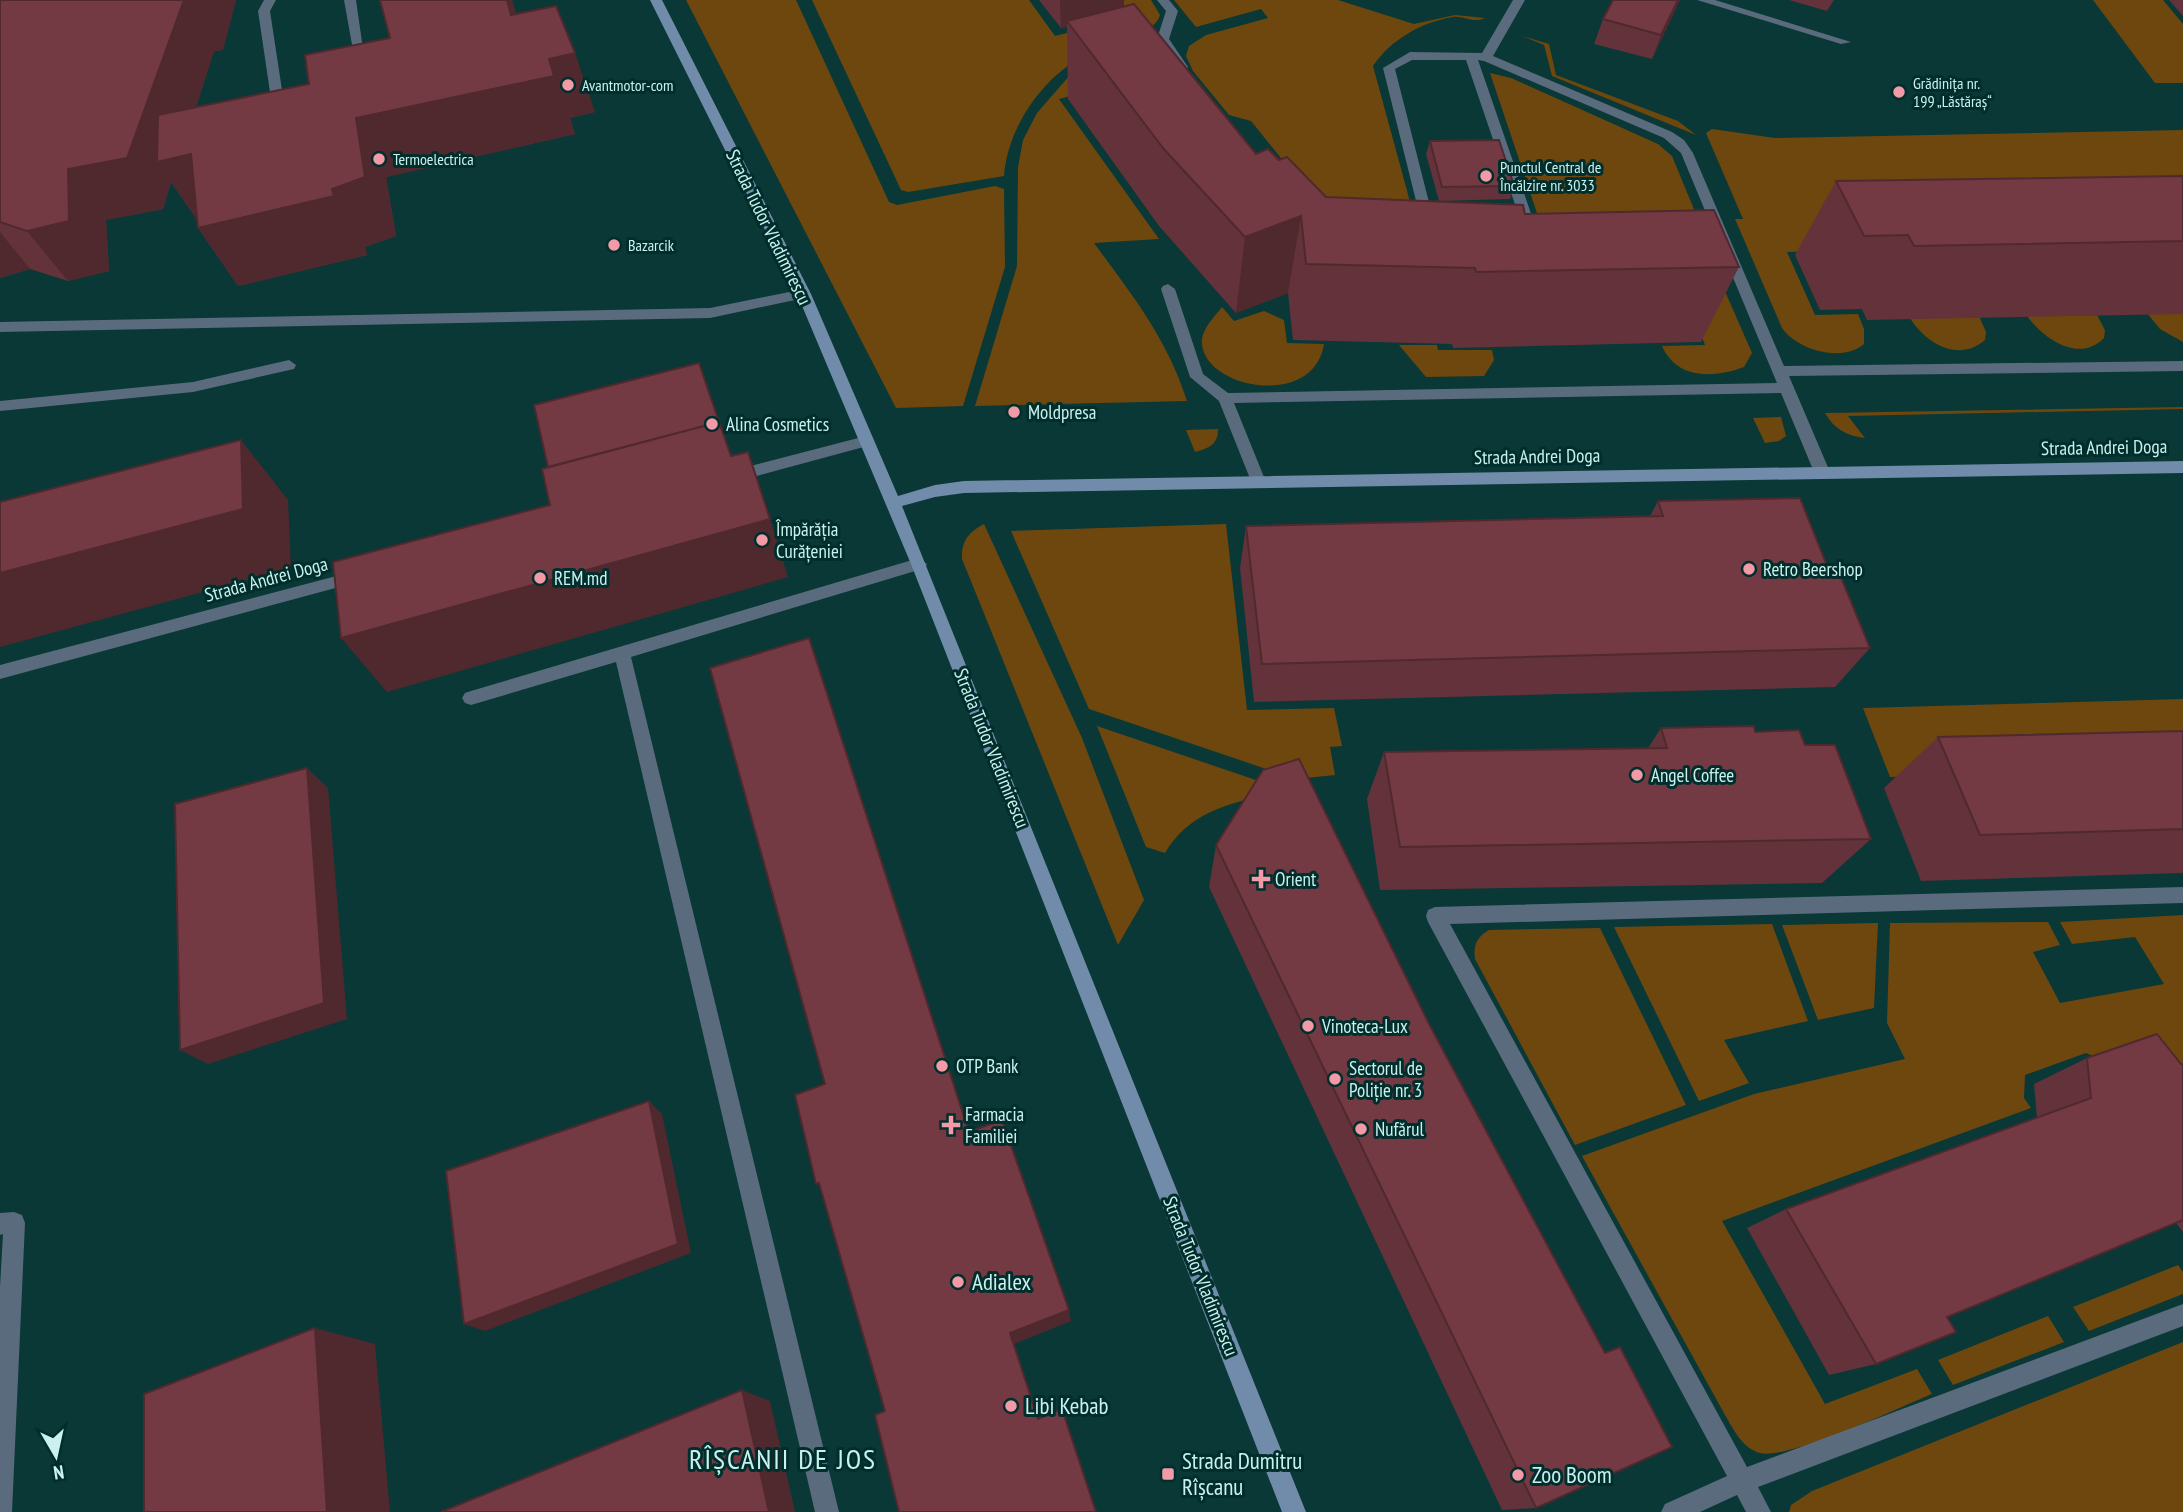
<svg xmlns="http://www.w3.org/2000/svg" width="2183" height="1512" font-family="'PT Sans Narrow',sans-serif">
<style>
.green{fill:#6e470e}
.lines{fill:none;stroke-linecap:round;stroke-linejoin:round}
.lane{fill:#5a6b7e;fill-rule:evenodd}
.street{fill:#5a6b7e;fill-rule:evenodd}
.secondary{fill:#718caa;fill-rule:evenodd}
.wall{fill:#63323a}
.shaded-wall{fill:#50292f}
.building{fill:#733a43;stroke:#50292f;stroke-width:2}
.poi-dot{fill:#f39aa7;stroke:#002e2c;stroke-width:2.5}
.labels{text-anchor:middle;stroke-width:6;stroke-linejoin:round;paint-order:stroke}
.far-poi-label{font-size:16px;fill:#caf1ee;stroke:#002e2c;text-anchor:start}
.street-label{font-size:19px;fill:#caf1ee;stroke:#002e2c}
.poi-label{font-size:19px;fill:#caf1ee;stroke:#002e2c;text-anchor:start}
.near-poi-label{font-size:23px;fill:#caf1ee;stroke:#002e2c;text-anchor:start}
.near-quarter-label{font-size:28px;letter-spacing:2px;fill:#caf1ee;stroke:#002e2c}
</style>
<rect width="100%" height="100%" fill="#093836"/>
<path class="green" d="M 686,0 L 796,0 L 889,202 L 897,205 L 995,186 L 1004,189 L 1005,267 L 963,406 L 896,408 Z
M 812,0 L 1029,0 L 1055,36 L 1131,17 L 1120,0 L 1151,0 L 1160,15 C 1155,37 1091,51 1072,63 C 1036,87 1007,133 1004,176 L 908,192 L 901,190 Z
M 1174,0 L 1338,0 L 1414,24 L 1455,15 L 1485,18 C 1472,24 1464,15 1453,17 C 1422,22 1390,40 1373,66 L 1415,220 L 1379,246 L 1289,168 L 1251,121 L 1229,115 L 1193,71 L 1186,56 L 1189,46 L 1206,35 L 1268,18 L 1261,9 L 1196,27 Z
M 2093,0 L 2163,0 L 2183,24 L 2183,83 L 2155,83 Z
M 1522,36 L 1549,44 L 1556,75 L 1678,121 L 1696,135 L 1552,76 L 1544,45 Z
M 1490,73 L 1511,78 L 1658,144 L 1672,156 L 1698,219 L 1544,234 Z
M 1070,75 L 1133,79 L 1059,99 L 1159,239 L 1094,243 C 1132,295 1167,338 1187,401 L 975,406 L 1017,266 L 1018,167 L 1023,140 L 1037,113 Z
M 1712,129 L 1775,138 L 2183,130 L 2183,244 L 1787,252 L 1815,315 L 1858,314 L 1864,329 L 1864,344 C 1842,363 1797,350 1782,328 L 1735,219 L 1743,219 L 1706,133 Z
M 1301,229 L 1717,273 L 1752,353 L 1744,367 C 1714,378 1677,380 1662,346 L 1705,345 L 1681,283 L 1402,289 Z
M 1222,307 L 1234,321 L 1264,311 L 1284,320 L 1287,343 L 1324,344 C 1314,411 1198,388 1202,339 C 1203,328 1215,316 1222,307 Z
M 2183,312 L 2183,342 L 2160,329 L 2147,313 Z
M 2097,315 L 2105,330 L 2104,338 C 2079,364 2043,338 2027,316 Z
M 1979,316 L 1986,332 L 1985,340 C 1959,363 1925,343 1910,318 Z
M 1399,345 L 1437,345 L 1438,350 L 1492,350 L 1494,360 L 1484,376 L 1426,377 Z
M 2183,407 L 2183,409 L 1848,416 L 1865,438 C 1847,436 1834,429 1825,413 Z
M 1781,417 L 1786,436 L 1779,441 L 1765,443 L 1753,418 Z
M 1218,429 C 1218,445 1209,448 1195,452 L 1186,430 Z
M 984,524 L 1082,738 L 1144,900 L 1118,945 L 962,559 C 961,542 968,532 984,524 Z
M 1226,524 L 1247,710 L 1334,708 L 1342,746 L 1330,747 L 1335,775 L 1296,779 L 1089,709 L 1011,531 Z
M 2183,699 L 2183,770 L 1890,777 L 1863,708 Z
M 1097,726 L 1285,790 C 1237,802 1191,808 1165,853 L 1146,847 Z
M 2183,915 L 2183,1096 L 2086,1053 L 2025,1075 L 2024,1098 L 2031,1108 L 1722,1221 L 1825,1404 L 1917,1369 L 1932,1394 C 1900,1407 1789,1460 1760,1453 C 1742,1448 1734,1430 1725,1415 L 1582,1156 L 1754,1094 L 1905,1059 L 1887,1023 L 1890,923 L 2048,922 L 2060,945 L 2033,952 L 2060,1003 L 2164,984 L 2135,937 L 2072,944 L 2060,922 Z
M 1878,923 L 1874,1008 L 1818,1020 L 1782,925 Z
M 1772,924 L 1808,1021 L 1724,1040 L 1749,1083 L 1699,1101 L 1614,927 Z
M 1600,928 L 1686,1105 L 1575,1145 L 1475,959 C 1473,945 1477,937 1489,930 Z
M 2178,1265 L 2183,1272 L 2183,1294 L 2089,1331 L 2073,1307 Z
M 2048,1316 L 2064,1342 L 1953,1385 L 1938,1360 Z
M 2183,1342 L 2183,1512 L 1789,1512 L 1791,1505 L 1812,1491 Z"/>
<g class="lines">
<path class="lane" d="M 264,0 L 276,0 L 270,11 L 282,90 L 298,99 L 298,105 L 290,105 L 270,92 L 258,11 Z
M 344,0 L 356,0 L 366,70 L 356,67 Z
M 1157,0 L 1169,0 L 1178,11 L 1169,39 L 1188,67 L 1186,70 L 1178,70 L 1157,39 L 1166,11 Z
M 1513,0 L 1525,0 L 1493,56 L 1672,132 L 1684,140 L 1693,153 L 1784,366 L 2183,361 L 2183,371 L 1789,376 L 1830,472 L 1822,478 L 1814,472 L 1781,393 L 1234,403 L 1266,482 L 1258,488 L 1253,486 L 1219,401 L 1190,377 L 1161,289 L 1163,286 L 1168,284 L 1175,289 L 1203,374 L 1228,393 L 1777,383 L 1681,153 L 1664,138 L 1484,61 L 1478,60 L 1536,228 L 1534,231 L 1524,231 L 1466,60 L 1412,60 L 1395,69 L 1434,222 L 1427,226 L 1422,225 L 1383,68 L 1410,52 L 1482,53 Z
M 1697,0 L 1715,0 L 1851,42 L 1841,44 Z
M 289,360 L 296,365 L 294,369 L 193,392 L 0,411 L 0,401 L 193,382 Z
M 919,558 L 927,564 L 925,568 L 631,657 L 839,1512 L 815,1512 L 616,662 L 471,705 L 465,703 L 462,698 L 465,693 L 471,691 Z
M 2183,887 L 2183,903 L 1450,924 L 1747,1467 L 2183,1304 L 2183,1326 L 1758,1487 L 1771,1512 L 1746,1512 L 1737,1495 L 1700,1512 L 1661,1512 L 1665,1504 L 1727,1476 L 1428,922 L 1426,916 L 1428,910 L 1435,907 Z
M 14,1212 L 22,1215 L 25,1223 L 12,1512 L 0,1512 L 0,1287 L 3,1234 L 0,1235 L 0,1213 Z"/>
<path class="street" d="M 804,289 L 811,294 L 809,297 L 710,318 L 0,332 L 0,322 L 710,308 Z
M 866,436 L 873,441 L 871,445 L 731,483 L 723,477 L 731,471 Z
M 359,570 L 365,572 L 367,576 L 365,580 L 0,679 L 0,665 Z"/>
<path class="secondary" d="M 650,0 L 662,0 L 811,294 L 898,496 L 935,485 L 964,481 L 2183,461 L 2183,473 L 964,493 L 935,497 L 902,506 L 1306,1512 L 1282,1512 L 911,564 L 797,294 Z"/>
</g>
<path class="wall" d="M 0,0 L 236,0 L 223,50 L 214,51 L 196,107 L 309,84 L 390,38 L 512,0 L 516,14 L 595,112 L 570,118 L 575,134 L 386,177 L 396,236 L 365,247 L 367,255 L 238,286 L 198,228 L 197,220 L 171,182 L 163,209 L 106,220 L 109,271 L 68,281 L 30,269 L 0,278 Z
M 1039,0 L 1124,0 L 1124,7 L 1256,154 L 1279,160 L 1326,197 L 1525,214 L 1739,267 L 1701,342 L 1453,348 L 1452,344 L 1293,340 L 1288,293 L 1236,313 L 1159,226 L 1068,99 L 1067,27 L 1061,28 Z
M 1613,0 L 1680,0 L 1652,59 L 1594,44 L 1603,19 Z
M 1789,0 L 1834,0 L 1827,11 Z
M 2169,0 L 2183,0 L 2183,16 Z
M 1430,141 L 1514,186 L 1510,199 L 1439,201 L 1426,154 Z
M 2183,176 L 2183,314 L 1867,320 L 1862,309 L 1820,310 L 1795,255 L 1836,181 Z
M 1658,501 L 1829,571 L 1870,648 L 1835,687 L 1254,702 L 1240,568 L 1246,526 L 1650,516 Z
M 1661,728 L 1755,732 L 1805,745 L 1871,839 L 1822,883 L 1380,890 L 1367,799 L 1384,752 L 1648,748 Z
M 2183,731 L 2183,873 L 1921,881 L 1884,788 L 1938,737 Z
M 1216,845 L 1536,1508 L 1502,1510 L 1209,887 Z
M 2087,1058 L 2183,1064 L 2183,1232 L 2176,1223 L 1947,1317 L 1876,1364 L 1829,1375 L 1747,1228 L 1786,1209 L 2037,1118 L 2034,1084 Z"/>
<path class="shaded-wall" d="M 184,0 L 236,0 L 223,50 L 214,51 L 180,156 L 191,154 L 197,220 L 171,182 L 163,209 L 106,220 L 109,271 L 68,281 L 27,231 L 68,169 Z
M 507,0 L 512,0 L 534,74 L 511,15 Z
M 1060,0 L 1124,0 L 1124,13 L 1067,21 L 1067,27 L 1061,28 Z
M 1678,0 L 1680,0 L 1652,59 L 1661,35 Z
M 575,53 L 595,112 L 570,118 L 575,134 L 386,177 L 396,236 L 365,247 L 367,255 L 238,286 L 198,228 L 332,189 L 356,118 L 549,59 Z
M 1301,216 L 1288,293 L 1236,313 L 1245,237 Z
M 0,232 L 30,269 L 0,278 Z
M 241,440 L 288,500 L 291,568 L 0,647 L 0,573 Z
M 770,519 L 788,577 L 387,692 L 341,638 Z
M 307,768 L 328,788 L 347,1019 L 208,1064 L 180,1050 Z
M 649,1101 L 662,1114 L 691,1253 L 485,1331 L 464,1324 Z
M 1069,1310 L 1071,1321 L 1014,1344 L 1041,1425 L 1010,1333 Z
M 315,1328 L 375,1344 L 390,1512 L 327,1512 Z
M 742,1390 L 770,1401 L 795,1512 L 769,1512 Z"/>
<path class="building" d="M 0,0 L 184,0 L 127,158 L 68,169 L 69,221 L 27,231 L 0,222 Z
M 380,0 L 507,0 L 511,15 L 556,6 L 575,53 L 549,59 L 554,76 L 356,118 L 365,177 L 332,189 L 334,196 L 198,228 L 191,154 L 157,162 L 158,115 L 309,84 L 305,55 L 390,38 Z
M 1613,0 L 1678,0 L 1661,35 L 1603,19 Z
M 1134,4 L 1256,154 L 1268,149 L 1279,160 L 1287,157 L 1326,197 L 1523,205 L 1525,214 L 1714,210 L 1739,267 L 1476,272 L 1475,268 L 1306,264 L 1301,216 L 1245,237 L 1163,148 L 1067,21 Z
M 1499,140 L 1514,186 L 1442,187 L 1430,141 Z
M 2183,176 L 2183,241 L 1914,246 L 1908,235 L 1864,236 L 1836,181 Z
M 699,363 L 719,422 L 548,467 L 534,405 Z
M 719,422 L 731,456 L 748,452 L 770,519 L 341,638 L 333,562 L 550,505 L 542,469 Z
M 241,440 L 243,509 L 0,573 L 0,502 Z
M 1800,498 L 1829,571 L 1838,570 L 1870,648 L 1262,664 L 1246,526 L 1663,516 L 1658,501 Z
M 809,638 L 969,1132 L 1002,1120 L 1069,1310 L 1010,1333 L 1038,1419 L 1062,1409 L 1096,1512 L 899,1512 L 875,1415 L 885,1411 L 819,1183 L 816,1184 L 795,1095 L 825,1084 L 710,668 Z
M 1754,726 L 1755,732 L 1799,730 L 1805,745 L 1835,745 L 1871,839 L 1400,847 L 1384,752 L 1667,748 L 1661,728 Z
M 2183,731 L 2183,829 L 1980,835 L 1938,737 Z
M 1299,759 L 1429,1024 L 1605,1353 L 1620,1347 L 1672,1447 L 1536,1508 L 1216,845 L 1263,770 Z
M 307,768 L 324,1003 L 180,1050 L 175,804 Z
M 2157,1034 L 2181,1064 L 2183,1064 L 2183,1220 L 1947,1317 L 1956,1332 L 1876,1364 L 1786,1209 L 2091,1098 L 2087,1058 Z
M 649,1101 L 678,1244 L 464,1324 L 446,1171 Z
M 315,1328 L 327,1512 L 144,1512 L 144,1394 Z
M 742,1390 L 769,1512 L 441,1512 Z"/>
<g class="poi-dot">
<circle cx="568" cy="85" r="7"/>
<circle cx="1899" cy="92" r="7"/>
<circle cx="379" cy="159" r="7"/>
<circle cx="1486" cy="176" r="7"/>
<circle cx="614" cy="245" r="7"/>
<circle cx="1014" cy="412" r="7"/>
<circle cx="712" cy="424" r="7"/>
<circle cx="762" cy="540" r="7"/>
<circle cx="1749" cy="569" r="7"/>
<circle cx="540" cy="578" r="7"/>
<circle cx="1637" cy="775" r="7"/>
<path d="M1257.5 868.5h7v7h7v7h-7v7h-7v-7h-7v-7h7z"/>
<circle cx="1308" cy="1026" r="7"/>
<circle cx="942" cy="1066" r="7"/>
<circle cx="1335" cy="1079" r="7"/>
<path d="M947.5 1114.5h7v7h7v7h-7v7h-7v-7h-7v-7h7z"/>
<circle cx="1361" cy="1129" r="7"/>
<circle cx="958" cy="1282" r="7"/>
<circle cx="1011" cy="1406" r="7"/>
<rect x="1161" y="1467" width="14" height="14" rx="3.5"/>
<circle cx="1518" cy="1475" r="7"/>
</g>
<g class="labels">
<g class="far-poi-label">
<text x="1913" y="89">Grădinița nr.<tspan x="1913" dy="18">199 „Lăstăraș“</tspan></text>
<text x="582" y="91">Avantmotor-com</text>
<text x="393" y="165">Termoelectrica</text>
<text x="1500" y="173">Punctul Central de<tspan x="1500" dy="18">Încălzire nr. 3033</tspan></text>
<text x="628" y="251">Bazarcik</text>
</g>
<g class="street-label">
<text transform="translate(769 227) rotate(64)" y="7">Strada Tudor Vladimirescu</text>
<text transform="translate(2104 447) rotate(-1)" y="7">Strada Andrei Doga</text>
<text transform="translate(1537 456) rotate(-1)" y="7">Strada Andrei Doga</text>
<text transform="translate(266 579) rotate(-15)" y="7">Strada Andrei Doga</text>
<text transform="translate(992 748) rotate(68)" y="7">Strada Tudor Vladimirescu</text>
<text transform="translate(1201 1276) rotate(68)" y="7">Strada Tudor Vladimirescu</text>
</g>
<g class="poi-label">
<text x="1028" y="419">Moldpresa</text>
<text x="726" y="431">Alina Cosmetics</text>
<text x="776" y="536">Împărăția<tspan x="776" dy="22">Curățeniei</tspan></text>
<text x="1763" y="576">Retro Beershop</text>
<text x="554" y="585">REM.md</text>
<text x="1651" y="782">Angel Coffee</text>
<text x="1275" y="886">Orient</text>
<text x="1322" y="1033">Vinoteca-Lux</text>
<text x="956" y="1073">OTP Bank</text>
<text x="1349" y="1075">Sectorul de<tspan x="1349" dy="22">Poliție nr. 3</tspan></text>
<text x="965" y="1121">Farmacia<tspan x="965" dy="22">Familiei</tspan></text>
<text x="1375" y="1136">Nufărul</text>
</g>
<g class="near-poi-label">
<text x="972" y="1290">Adialex</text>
<text x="1025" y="1414">Libi Kebab</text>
<text x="1182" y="1469">Strada Dumitru<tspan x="1182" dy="26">Rîșcanu</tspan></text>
<text x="1532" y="1483">Zoo Boom</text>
</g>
<g class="near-quarter-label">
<text x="783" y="1469">RÎȘCANII DE JOS</text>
</g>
</g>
<g transform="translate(56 1456) rotate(171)" stroke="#002e2c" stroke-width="5" paint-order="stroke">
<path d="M0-5L12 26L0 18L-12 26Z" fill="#caf1ee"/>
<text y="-10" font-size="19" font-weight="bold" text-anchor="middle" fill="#caf1ee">N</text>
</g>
</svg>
